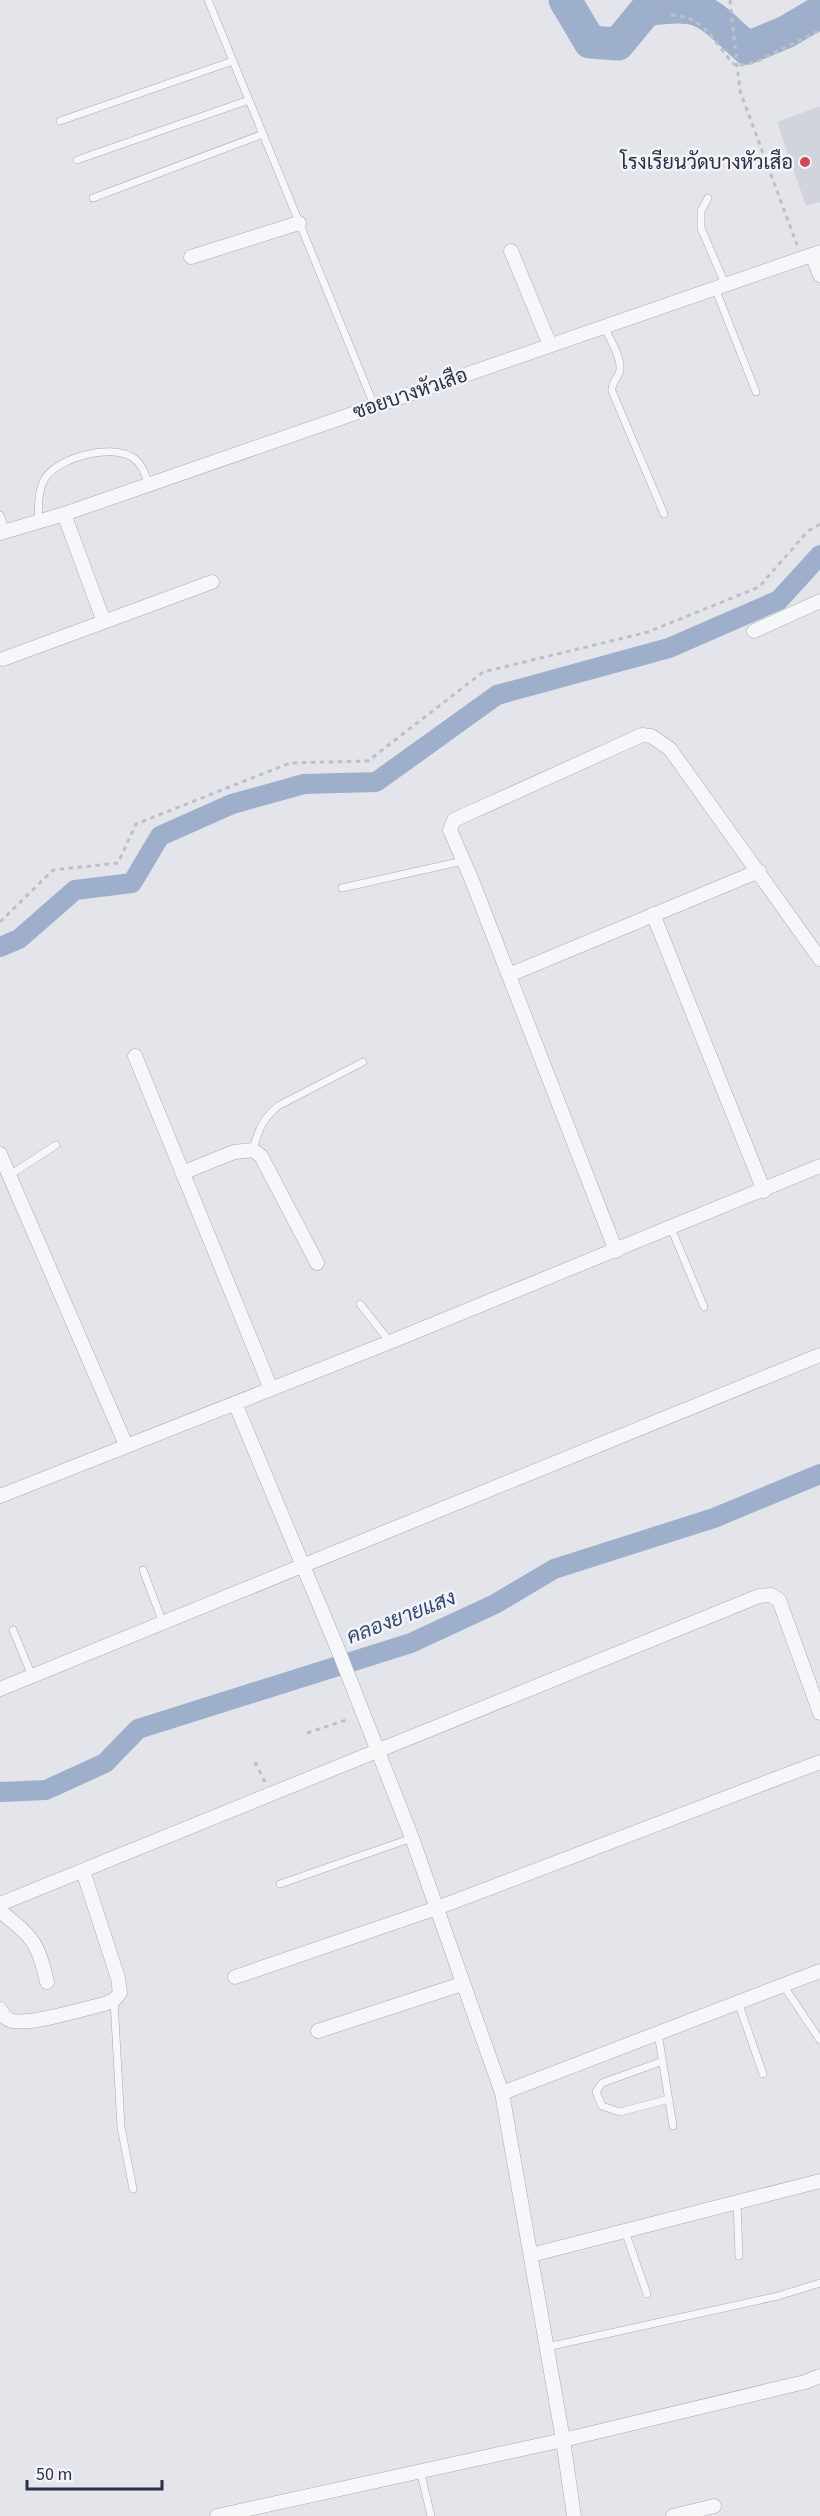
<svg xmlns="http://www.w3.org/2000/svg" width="820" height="2516" font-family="'Source Sans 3',Sarabun,sans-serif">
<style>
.built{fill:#d1d4dd}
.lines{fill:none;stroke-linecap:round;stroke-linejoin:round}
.canal{stroke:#9eafcb;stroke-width:20}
.river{stroke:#9eafcb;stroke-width:33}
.lane-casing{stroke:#a8abb6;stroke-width:8}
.street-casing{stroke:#a8abb6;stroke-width:15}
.path{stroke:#bdc0c6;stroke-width:3;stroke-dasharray:4.5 4.5;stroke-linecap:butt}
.lane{stroke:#f6f7f9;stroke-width:7}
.street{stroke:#f6f7f9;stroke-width:14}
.poi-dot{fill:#d0484e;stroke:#f3f4f8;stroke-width:2}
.labels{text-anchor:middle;stroke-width:5;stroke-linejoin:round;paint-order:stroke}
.poi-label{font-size:20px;fill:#2a3144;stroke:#f3f4f8;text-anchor:end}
.street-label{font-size:20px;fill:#2a3144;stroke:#f3f4f8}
.water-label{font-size:21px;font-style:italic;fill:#344b78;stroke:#f3f4f8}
</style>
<rect width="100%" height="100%" fill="#e3e5eb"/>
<path class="built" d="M 820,106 L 820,202 L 806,206 L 777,122 Z"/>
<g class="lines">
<path class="canal" d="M 0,947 L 19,939 L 75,890 L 132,883 L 160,836 L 232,804 L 304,784 L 376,782 L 497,695 L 669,648 L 779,600 L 820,555
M 0,1792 L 46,1790 L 105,1763 L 138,1729 L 411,1643 L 495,1604 L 554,1569 L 714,1518 L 820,1474"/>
<path class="river" d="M 565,0 L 590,42 L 618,44 L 646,10 C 704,1 705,11 747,48 L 786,32 L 820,12"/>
<defs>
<path id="lane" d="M 208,0 L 374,405
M 60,121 L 233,61
M 77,160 L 249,100
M 93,198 L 263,134
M 708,198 L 701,211 L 701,228 L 725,284
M 715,288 L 756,392
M 604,326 C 609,338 621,356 620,369 C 620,378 611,380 612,391 L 664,514
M 0,515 L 6,531
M 38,522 C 39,507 37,490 46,477 C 61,457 109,444 132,457 C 142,463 145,475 149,484
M 342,888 L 463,861
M 253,1150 C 258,1131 262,1119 278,1106 L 363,1062
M 10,1175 L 56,1145
M 671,1228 L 704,1307
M 360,1304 L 390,1342
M 143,1570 L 163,1623
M 13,1630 L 32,1676
M 280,1884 L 412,1838
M 783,1985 L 820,2040
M 114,2000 L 121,2127 L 133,2189
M 738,2002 L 763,2074
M 658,2033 L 673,2126
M 663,2061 L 602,2083 L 596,2092 L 602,2106 L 620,2112 L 669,2099
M 737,2202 L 739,2256
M 625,2231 L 647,2294
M 547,2347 L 778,2296 L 820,2283
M 420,2470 L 431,2516"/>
<path id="street" d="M 511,251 L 550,345
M 812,255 L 820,275
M 191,257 L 299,223
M 64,514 L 104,622
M 0,533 L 64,514 L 820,252
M 754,631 L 820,601
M 3,659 L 212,582
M 653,914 L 764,1191
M 509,975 L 759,871
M 135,1056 L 271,1389
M 0,1154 L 126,1445
M 182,1173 L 234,1152 L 253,1150 L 261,1156 L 317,1263
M 616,1251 L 471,878 L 450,830 L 454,820 L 642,735 L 651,736 L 670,749 L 820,959
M 235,1403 L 339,1652 L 412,1838 L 502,2093 L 563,2440 L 574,2516
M 0,1496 L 390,1342 L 820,1166
M 0,1689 L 820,1355
M 0,1904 L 759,1596 L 771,1595 L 779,1600 L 820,1713
M 0,1911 C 32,1937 38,1941 47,1982
M 235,1977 L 437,1908 L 820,1762
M 0,2009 C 3,2015 6,2020 13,2021 C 31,2025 84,2009 104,2004 L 114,2000 L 120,1993 L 118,1978 L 83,1871
M 318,2031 L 462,1984
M 502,2093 L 820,1971
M 531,2255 L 820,2181
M 217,2516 L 563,2440 L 805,2382 L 820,2376
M 673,2516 L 714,2506"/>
</defs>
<use href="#lane" class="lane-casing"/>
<use href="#street" class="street-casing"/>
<path class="path" d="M 730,0 L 740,91 L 797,245
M 671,15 C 708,17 713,44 736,66 L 756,62 L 820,30
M 0,922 L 53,870 L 118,863 L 136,824 L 290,763 L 368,761 L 483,672 L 648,632 L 759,587 L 808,531 L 820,524
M 307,1733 L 349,1719
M 255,1762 L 265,1782"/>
<use href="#lane" class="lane"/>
<use href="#street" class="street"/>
</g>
<circle class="poi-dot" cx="805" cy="162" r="6"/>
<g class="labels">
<g class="poi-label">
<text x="793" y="169">โรงเรียนวัดบางหัวเสือ</text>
</g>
<g class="street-label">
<text transform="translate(410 393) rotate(-19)" y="7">ซอยบางหัวเสือ</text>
</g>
<g class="water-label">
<text transform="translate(401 1617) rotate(-21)" y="7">คลองยายแสง</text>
</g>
</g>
<path d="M27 2480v9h135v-9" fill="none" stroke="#2a3144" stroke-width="3"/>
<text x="36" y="2480" font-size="18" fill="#2a3144" stroke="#f3f4f8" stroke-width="4.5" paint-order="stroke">50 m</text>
</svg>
